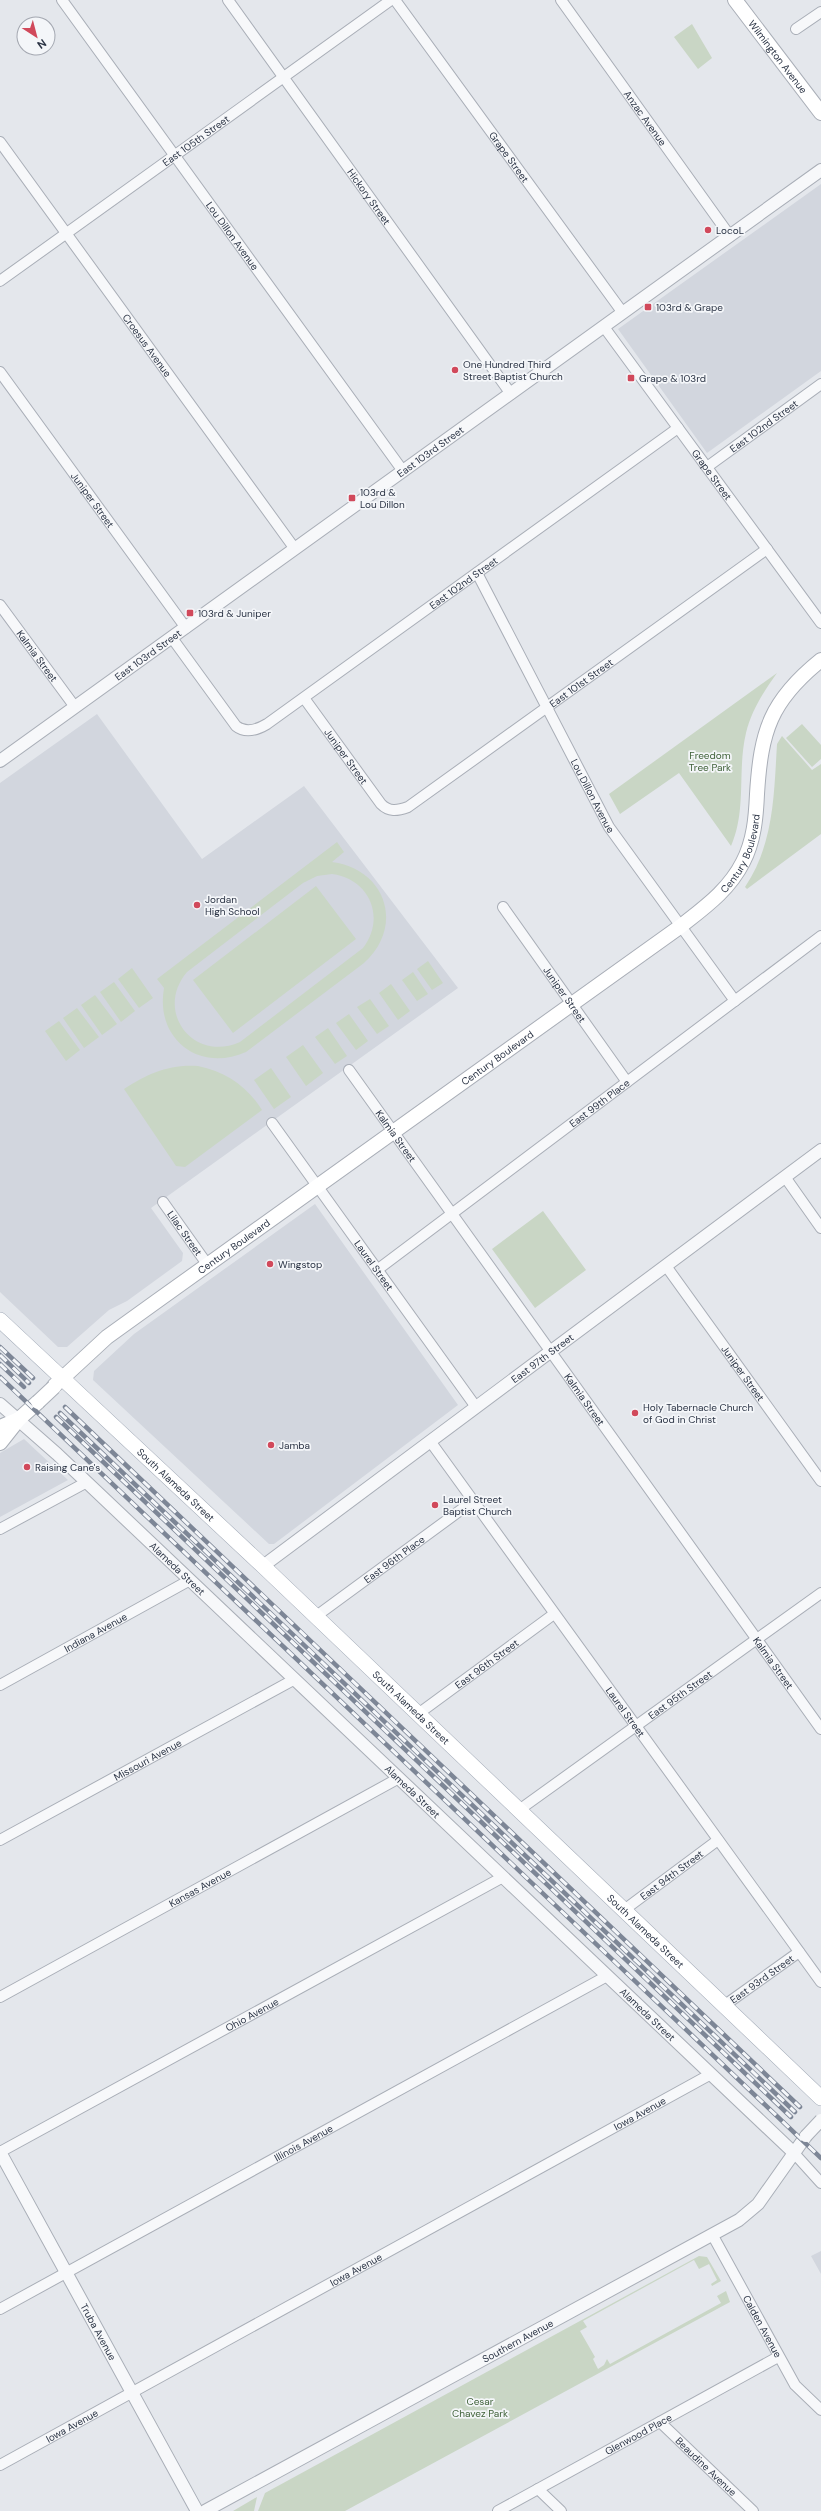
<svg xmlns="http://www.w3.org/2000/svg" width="821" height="2511" font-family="'DM Sans',sans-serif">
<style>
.built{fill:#d2d6de}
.green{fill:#c9d6c5;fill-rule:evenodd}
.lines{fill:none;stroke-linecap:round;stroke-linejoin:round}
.minor-casing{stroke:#a9aeb7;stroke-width:12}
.tertiary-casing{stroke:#a9aeb7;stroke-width:14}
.secondary-casing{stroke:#a9aeb7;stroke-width:16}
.primary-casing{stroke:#a3abb8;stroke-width:16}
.minor{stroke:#f7f8fa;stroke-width:10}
.tertiary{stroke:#f7f8fa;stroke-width:12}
.secondary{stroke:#fff;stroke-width:14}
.primary{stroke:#fff;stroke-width:15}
.rail-casing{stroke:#7d8696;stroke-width:4.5}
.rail{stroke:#f4f6f9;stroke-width:3;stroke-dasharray:9;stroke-linecap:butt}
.tertiary-bridge-casing{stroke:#a9aeb7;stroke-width:14;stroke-linecap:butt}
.secondary-bridge-casing{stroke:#a9aeb7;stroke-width:16;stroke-linecap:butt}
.tertiary-bridge{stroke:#f7f8fa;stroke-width:12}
.secondary-bridge{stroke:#fff;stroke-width:14}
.poi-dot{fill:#d1495b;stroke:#f4f6f9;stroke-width:1.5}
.labels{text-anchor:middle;stroke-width:3.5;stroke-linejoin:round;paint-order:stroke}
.street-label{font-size:10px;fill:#2b3445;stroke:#f4f6f9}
.poi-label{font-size:10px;fill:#2b3445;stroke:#f4f6f9;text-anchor:start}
.park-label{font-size:10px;fill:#3f6138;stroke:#f4f6f9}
</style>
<rect width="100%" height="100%" fill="#e4e7ec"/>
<path class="built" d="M 821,184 L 821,371 L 707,453 L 618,329 Z
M 97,714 L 202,859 L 304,786 L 458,988 L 151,1208 L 183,1253 L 182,1261 L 127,1301 L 109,1310 L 67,1347 L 58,1347 L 0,1292 L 0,783 Z
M 315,1204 L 458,1405 L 274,1544 L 269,1544 L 93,1380 L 94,1371 L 134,1334 Z
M 24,1439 L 68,1480 L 0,1517 L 0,1453 Z
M 821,2251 L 821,2274 L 811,2256 Z"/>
<path class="green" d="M 692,24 L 712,58 L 698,69 L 674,37 Z
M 777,673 C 764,691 751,711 746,733 C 737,770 747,810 731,846 L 679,773 L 620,814 L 609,794 Z
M 802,724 L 821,745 L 821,759 L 812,767 L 786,738 Z
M 782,736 L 812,770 L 821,764 L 821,834 L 747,889 L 745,887 C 774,844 774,794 777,744 Z
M 337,842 L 344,852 L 332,862 C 386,869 405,926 364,963 L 246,1052 C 199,1073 155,1039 164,988 L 157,979 ZM 332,874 C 370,879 386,918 363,948 L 240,1042 C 193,1063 154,1011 187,972 L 303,883 L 317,876 Z
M 316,886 L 356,939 L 233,1033 L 193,980 Z
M 428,961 L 443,983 L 432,990 L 417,969 Z
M 132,968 L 153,998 L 139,1008 L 118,979 Z
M 413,972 L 428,994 L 417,1001 L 402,980 Z
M 114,982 L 135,1011 L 121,1022 L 100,992 Z
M 391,984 L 410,1011 L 398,1020 L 379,993 Z
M 95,995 L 117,1024 L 102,1035 L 81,1005 Z
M 370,999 L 389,1026 L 377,1034 L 357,1007 Z
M 77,1008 L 99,1037 L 84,1048 L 63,1018 Z
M 349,1014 L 368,1041 L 356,1050 L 336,1023 Z
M 59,1021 L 80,1050 L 66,1061 L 45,1031 Z
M 328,1028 L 347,1056 L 335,1064 L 315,1037 Z
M 303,1045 L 323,1073 L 306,1086 L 286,1057 Z
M 198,1066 C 226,1072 247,1086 262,1110 L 185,1167 L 176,1166 L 124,1089 C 148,1074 168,1064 198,1066 Z
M 271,1068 L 291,1097 L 274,1109 L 254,1080 Z
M 543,1211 L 586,1270 L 535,1308 L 492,1249 Z
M 699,2256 L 707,2257 L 721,2281 L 712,2286 L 711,2284 L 717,2280 L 709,2264 L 699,2269 L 694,2260 L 583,2321 L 587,2327 L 580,2331 L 595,2357 L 593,2359 L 598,2369 L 604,2365 L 607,2359 L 610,2364 L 721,2303 L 717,2296 L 726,2291 L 730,2302 L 345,2511 L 258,2511 L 265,2493 Z
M 257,2497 L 254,2511 L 233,2511 Z"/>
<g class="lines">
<defs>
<g id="minor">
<path id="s1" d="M 62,0 L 403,471"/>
<path id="s2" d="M 228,0 L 511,394"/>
<path id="s3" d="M 395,0 L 623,313"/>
<path id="s4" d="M 561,0 L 730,236"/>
<path d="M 796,29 L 821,12"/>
<path id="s5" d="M 0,142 L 295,549"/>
<path id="s6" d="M 0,281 L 391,0"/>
<path id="s7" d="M 604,327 L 821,623"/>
<path id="s8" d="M 0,372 L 186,628"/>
<path id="s9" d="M 707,467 L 821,384"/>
<path id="s10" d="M 477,573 L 609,827 L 735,1001"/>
<path id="s11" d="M 0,605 L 75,707"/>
<path id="s12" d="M 172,638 L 236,726 C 246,734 257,730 267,724 L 678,428"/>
<path id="s13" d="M 304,698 L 381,804 C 389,812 397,811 408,807 L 767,549"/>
<path id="s14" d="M 503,907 L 627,1082"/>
<path id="s15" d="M 349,1070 L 821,1729"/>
<path id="s16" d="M 272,1123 L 476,1407"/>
<path d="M 785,1177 L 821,1228"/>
<path id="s17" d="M 163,1202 L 207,1264"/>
<path id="s18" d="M 666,1266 L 821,1481"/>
<path id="s19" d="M 377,1270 L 821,936"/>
<path id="s20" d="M 430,1441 L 821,1982"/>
<path d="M 0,1529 L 87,1482"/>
<path id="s21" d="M 315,1617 L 473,1501"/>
<path id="s22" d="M 0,1685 L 190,1580"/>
<path id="s23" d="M 418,1714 L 554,1614"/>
<path id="s24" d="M 519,1810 L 821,1593"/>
<path id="s25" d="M 0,1840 L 295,1679"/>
<path id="s26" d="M 624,1910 L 718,1840"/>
<path id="s27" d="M 0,1997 L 399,1778"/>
<path id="s28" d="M 725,2005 L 799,1952"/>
<path id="s29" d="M 0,2152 L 503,1877"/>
<path d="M 793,2152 L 821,2183"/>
<path id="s30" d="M 713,2236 L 795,2385 L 821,2410"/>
<path id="s31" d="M 0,2309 L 607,1976"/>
<path id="s32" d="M 660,2422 L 753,2511"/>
<path id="s33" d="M 0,2465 L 711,2074"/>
<path d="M 538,2489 L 561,2511"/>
<path id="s34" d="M 498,2511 L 778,2357"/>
</g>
<g id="tertiary">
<path id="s35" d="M 0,761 L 821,170"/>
<path id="s36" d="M 0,1404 L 57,1454 L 793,2152"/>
<path id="s37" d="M 263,1566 L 821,1150"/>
<path id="s38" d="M 0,2152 L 197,2511"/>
<path id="s39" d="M 205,2511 L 739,2220 L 758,2204 L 806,2136"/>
</g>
<g id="secondary">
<path id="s40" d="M 735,0 L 821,113"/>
<path id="s41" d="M 54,1386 L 107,1337 L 157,1301 L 681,926 C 705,907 729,890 743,862 C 754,841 756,817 757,794 C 761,731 770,701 821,660"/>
<path d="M 0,1427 L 19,1419"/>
<path d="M 0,1443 L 19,1419 L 38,1402"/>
</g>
<g id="primary">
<path id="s42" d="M 0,1320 L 263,1566 L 821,2098"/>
</g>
</defs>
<use href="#minor" class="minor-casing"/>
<use href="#tertiary" class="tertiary-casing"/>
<use href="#secondary" class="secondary-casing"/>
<use href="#primary" class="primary-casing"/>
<use href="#minor" class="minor"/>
<use href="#tertiary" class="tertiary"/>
<use href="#secondary" class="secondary"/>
<use href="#primary" class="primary"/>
<defs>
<path id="rail" d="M 0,1347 L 33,1378
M 0,1355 L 29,1383
M 0,1364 L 24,1387
M 0,1377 L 821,2158
M 65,1407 L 800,2107
M 60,1413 L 795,2112
M 56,1417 L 791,2117"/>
</defs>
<use href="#rail" class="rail-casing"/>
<use href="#rail" class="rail"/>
<defs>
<path id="tertiary-bridge" d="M 806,2136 L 821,2120"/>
<path id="secondary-bridge" d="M 38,1402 L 54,1387"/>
</defs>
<use href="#tertiary-bridge" class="tertiary-bridge-casing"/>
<use href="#secondary-bridge" class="secondary-bridge-casing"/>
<use href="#tertiary-bridge" class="tertiary-bridge"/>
<use href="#secondary-bridge" class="secondary-bridge"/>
</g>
<g class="poi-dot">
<circle cx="708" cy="230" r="4"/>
<rect x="644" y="303" width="8" height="8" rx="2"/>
<circle cx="455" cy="370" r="4"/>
<rect x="627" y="374" width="8" height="8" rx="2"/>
<rect x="348" y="494" width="8" height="8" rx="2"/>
<rect x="186" y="609" width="8" height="8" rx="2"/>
<circle cx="197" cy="905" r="4"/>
<circle cx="270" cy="1264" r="4"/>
<circle cx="635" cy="1413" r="4"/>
<circle cx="271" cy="1445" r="4"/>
<circle cx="27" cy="1467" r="4"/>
<circle cx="435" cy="1505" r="4"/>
</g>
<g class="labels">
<g class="street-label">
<text dy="4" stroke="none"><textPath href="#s40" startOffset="71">Wilmington Avenue</textPath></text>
<text dy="4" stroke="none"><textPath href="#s4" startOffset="145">Anzac Avenue</textPath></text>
<text dy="4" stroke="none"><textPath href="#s6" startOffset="241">East 105th Street</textPath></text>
<text dy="4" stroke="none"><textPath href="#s3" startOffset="194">Grape Street</textPath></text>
<text dy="4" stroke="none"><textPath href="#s2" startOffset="242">Hickory Street</textPath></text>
<text dy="4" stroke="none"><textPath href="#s1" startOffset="291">Lou Dillon Avenue</textPath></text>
<text dy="4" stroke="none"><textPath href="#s5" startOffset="251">Croesus Avenue</textPath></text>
<text dy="4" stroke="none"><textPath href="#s9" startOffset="70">East 102nd Street</textPath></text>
<text dy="4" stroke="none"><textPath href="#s35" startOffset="530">East 103rd Street</textPath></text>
<text dy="4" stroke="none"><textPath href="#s7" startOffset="183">Grape Street</textPath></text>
<text dy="4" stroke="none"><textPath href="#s8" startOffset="158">Juniper Street</textPath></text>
<text dy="4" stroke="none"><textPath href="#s12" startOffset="384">East 102nd Street</textPath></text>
<text dy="4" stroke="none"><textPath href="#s35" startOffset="182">East 103rd Street</textPath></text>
<text dy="4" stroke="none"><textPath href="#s11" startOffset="63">Kalmia Street</textPath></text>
<text dy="4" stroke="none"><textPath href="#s13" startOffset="373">East 101st Street</textPath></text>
<text dy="4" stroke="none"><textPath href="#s13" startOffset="72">Juniper Street</textPath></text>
<text dy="4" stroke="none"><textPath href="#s10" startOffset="251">Lou Dillon Avenue</textPath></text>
<text dy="4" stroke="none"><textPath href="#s41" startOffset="875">Century Boulevard</textPath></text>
<text dy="4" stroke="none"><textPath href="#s14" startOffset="107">Juniper Street</textPath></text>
<text dy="4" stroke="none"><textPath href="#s41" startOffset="552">Century Boulevard</textPath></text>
<text dy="4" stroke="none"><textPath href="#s19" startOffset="278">East 99th Place</textPath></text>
<text dy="4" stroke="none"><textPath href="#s15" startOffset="81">Kalmia Street</textPath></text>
<text dy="4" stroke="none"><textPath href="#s17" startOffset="38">Lilac Street</textPath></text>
<text dy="4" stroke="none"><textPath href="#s41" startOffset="228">Century Boulevard</textPath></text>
<text dy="4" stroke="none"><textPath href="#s16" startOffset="175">Laurel Street</textPath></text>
<text dy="4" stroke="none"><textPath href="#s37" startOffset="348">East 97th Street</textPath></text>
<text dy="4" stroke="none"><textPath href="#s18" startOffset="132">Juniper Street</textPath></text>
<text dy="4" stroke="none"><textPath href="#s15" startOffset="405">Kalmia Street</textPath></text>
<text dy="4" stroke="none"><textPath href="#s42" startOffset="241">South Alameda Street</textPath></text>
<text dy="4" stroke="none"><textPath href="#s21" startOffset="98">East 96th Place</textPath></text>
<text dy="4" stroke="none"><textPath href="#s36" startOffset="242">Alameda Street</textPath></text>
<text dy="4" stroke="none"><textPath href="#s22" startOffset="109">Indiana Avenue</textPath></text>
<text dy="4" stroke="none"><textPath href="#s15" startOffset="729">Kalmia Street</textPath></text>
<text dy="4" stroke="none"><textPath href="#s23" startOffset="85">East 96th Street</textPath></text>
<text dy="4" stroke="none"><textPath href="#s24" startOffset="198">East 95th Street</textPath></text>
<text dy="4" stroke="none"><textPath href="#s42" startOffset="565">South Alameda Street</textPath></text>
<text dy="4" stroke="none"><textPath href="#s20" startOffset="334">Laurel Street</textPath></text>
<text dy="4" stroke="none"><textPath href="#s25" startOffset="168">Missouri Avenue</textPath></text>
<text dy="4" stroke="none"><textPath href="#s36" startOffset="566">Alameda Street</textPath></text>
<text dy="4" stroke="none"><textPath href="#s26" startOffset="59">East 94th Street</textPath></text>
<text dy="4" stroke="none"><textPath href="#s27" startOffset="228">Kansas Avenue</textPath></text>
<text dy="4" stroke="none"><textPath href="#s42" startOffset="889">South Alameda Street</textPath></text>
<text dy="4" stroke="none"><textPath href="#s28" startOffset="45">East 93rd Street</textPath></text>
<text dy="4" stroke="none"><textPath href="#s29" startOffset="287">Ohio Avenue</textPath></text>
<text dy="4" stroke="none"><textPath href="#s36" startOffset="890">Alameda Street</textPath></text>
<text dy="4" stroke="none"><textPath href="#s33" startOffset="730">Iowa Avenue</textPath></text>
<text dy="4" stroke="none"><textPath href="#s31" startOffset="346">Illinois Avenue</textPath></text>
<text dy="4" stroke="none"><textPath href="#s33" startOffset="406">Iowa Avenue</textPath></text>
<text dy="4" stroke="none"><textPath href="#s30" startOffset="103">Calden Avenue</textPath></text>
<text dy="4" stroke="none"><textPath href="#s38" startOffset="205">Truba Avenue</textPath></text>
<text dy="4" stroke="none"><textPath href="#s39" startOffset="356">Southern Avenue</textPath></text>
<text dy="4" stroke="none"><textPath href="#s33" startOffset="82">Iowa Avenue</textPath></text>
<text dy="4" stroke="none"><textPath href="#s34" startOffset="160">Glenwood Place</textPath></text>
<text dy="4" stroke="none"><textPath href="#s32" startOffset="64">Beaudine Avenue</textPath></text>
</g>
<g class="poi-label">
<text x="716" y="234">LocoL</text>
<text x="656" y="311">103rd &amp; Grape</text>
<text x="463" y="368">One Hundred Third<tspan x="463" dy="12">Street Baptist Church</tspan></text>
<text x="639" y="382">Grape &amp; 103rd</text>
<text x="360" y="496">103rd &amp;<tspan x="360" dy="12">Lou Dillon</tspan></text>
<text x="198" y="617">103rd &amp; Juniper</text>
<text x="205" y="903">Jordan<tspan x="205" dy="12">High School</tspan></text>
<text x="278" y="1268">Wingstop</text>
<text x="643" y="1411">Holy Tabernacle Church<tspan x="643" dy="12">of God in Christ</tspan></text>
<text x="279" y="1449">Jamba</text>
<text x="35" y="1471">Raising Cane's</text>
<text x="443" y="1503">Laurel Street<tspan x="443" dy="12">Baptist Church</tspan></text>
</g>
<g class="park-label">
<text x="710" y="759">Freedom<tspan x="710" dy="12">Tree Park</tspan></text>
<text x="480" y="2405">Cesar<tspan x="480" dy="12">Chavez Park</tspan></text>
</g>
</g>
<g transform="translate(36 36) rotate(144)"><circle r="19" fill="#f4f6f9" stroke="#a4a8b1"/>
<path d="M0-3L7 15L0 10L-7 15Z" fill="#d1495b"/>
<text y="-6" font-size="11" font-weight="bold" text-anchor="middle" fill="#2b3445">N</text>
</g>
</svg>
